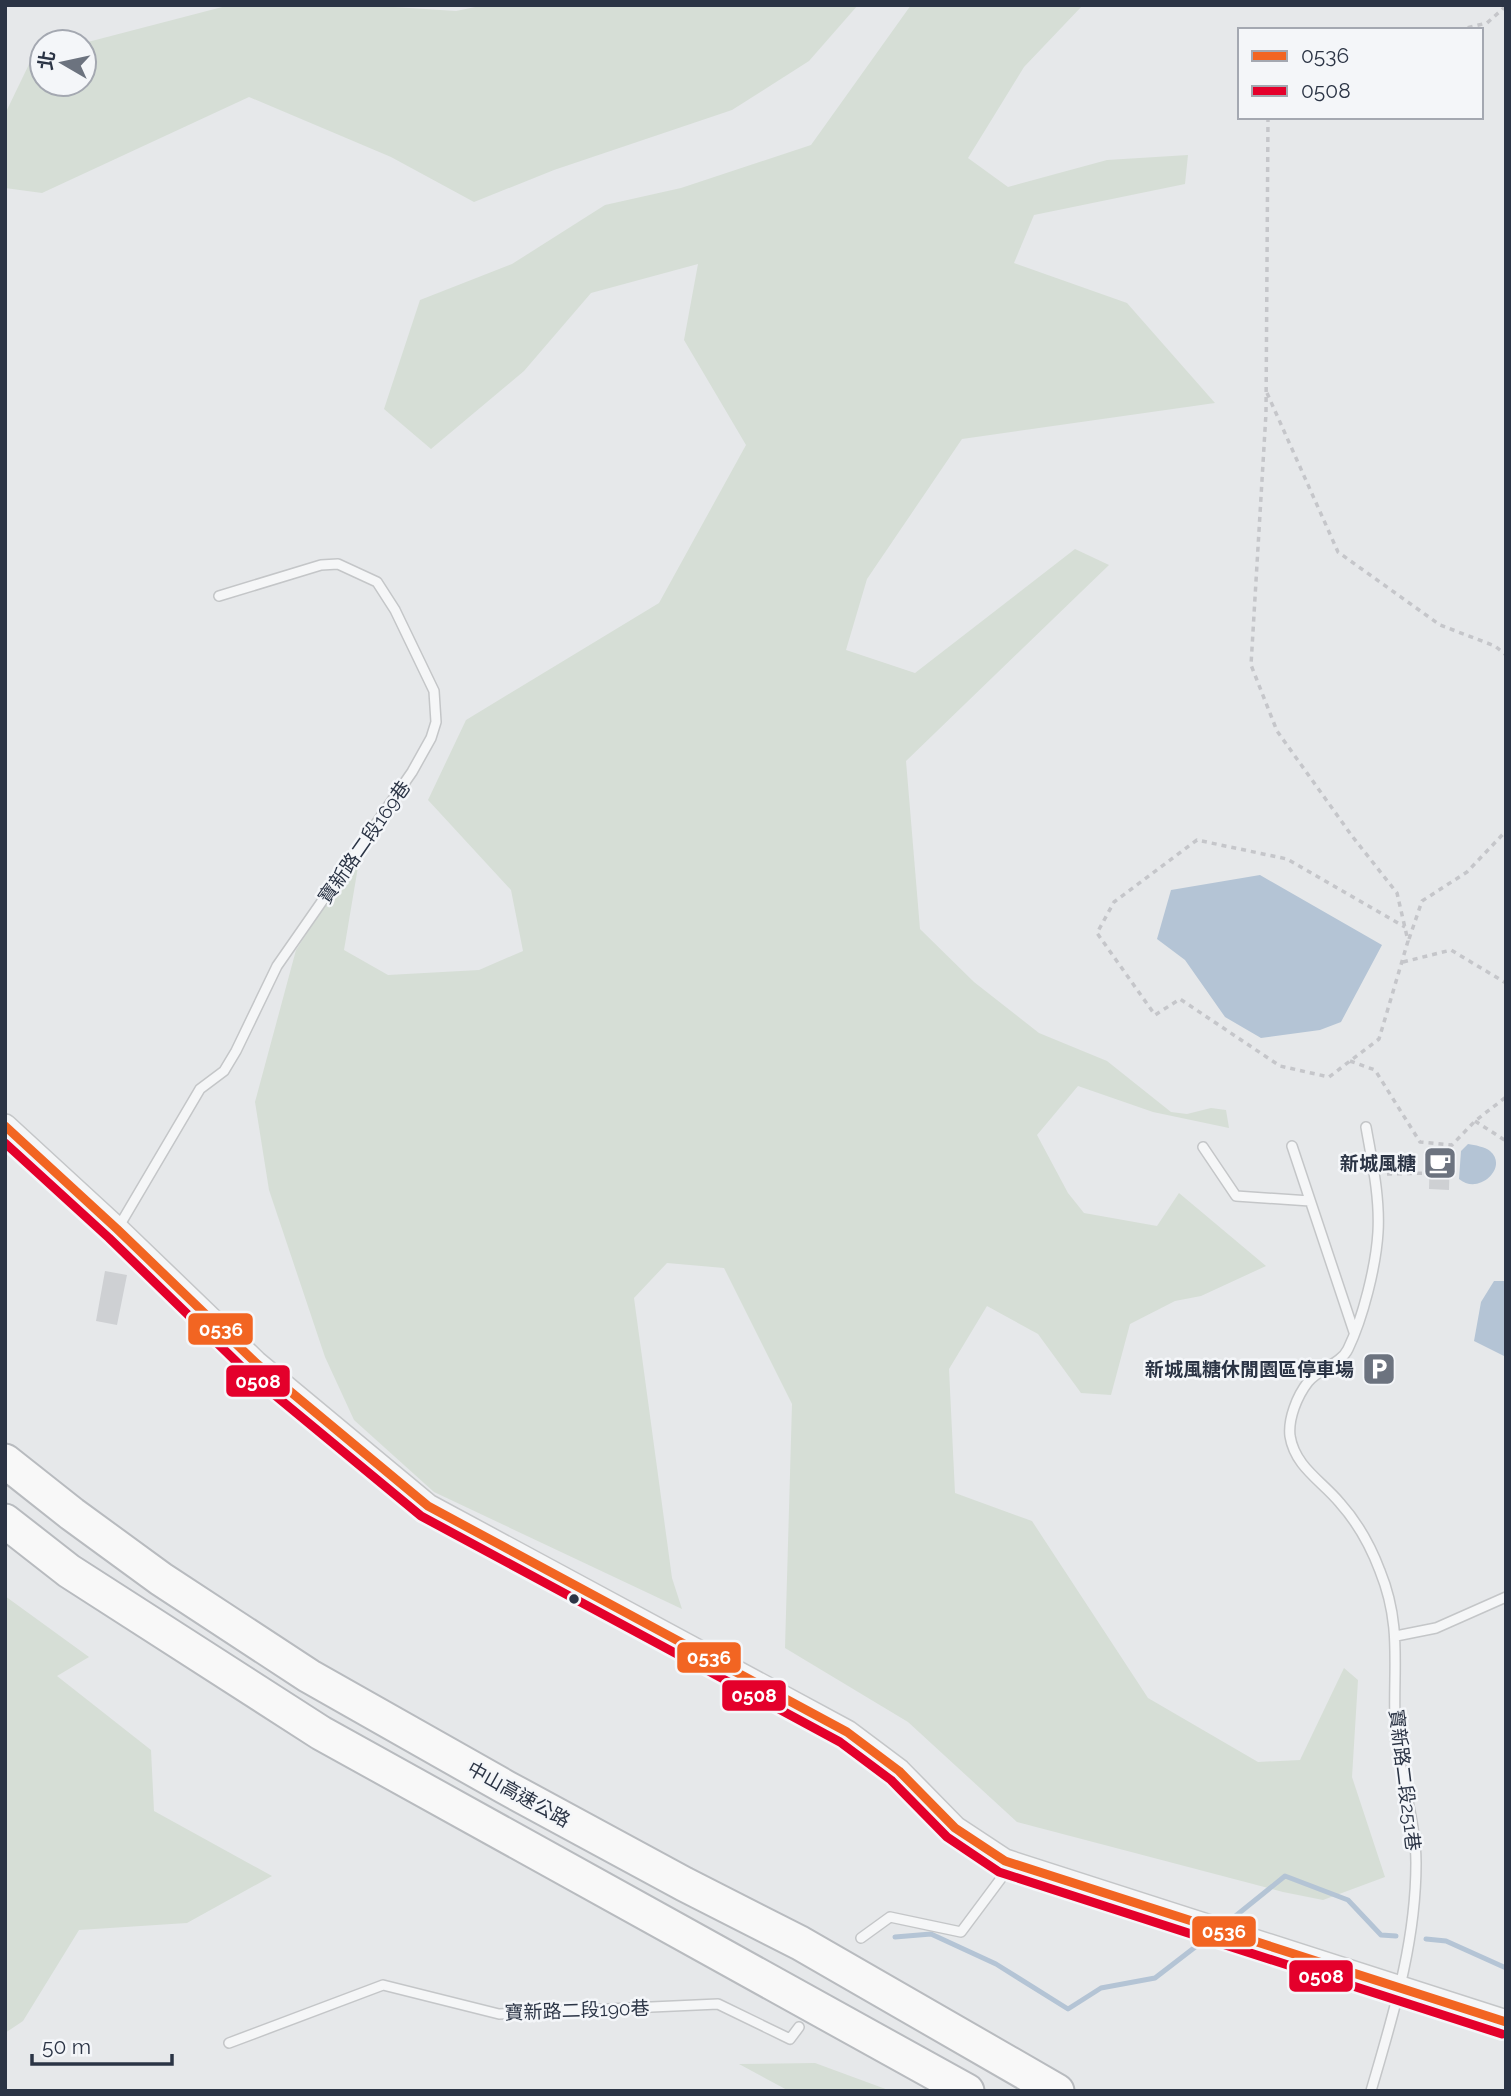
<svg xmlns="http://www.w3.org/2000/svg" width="1511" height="2096" font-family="Raleway,'Noto Sans TC',sans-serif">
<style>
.green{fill:#d6ded6}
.water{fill:#b4c4d5}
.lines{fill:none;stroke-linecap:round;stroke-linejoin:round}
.stream{stroke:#b4c4d5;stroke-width:5}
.building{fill:#ced0d3}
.service-casing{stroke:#c4c6c8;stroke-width:12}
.tertiary-casing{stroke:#c4c6c8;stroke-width:26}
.motorway-casing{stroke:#b8bbbf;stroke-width:37}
.path{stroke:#c5c6ca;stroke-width:3.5;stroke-dasharray:5 5;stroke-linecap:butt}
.service{stroke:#f5f6f7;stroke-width:9}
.tertiary{stroke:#f5f6f7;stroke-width:23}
.motorway{stroke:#f8f8f8;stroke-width:33}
.bus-1-casing{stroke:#f4f6f9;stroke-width:14}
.bus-2-casing{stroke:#f4f6f9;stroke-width:14}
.bus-1{stroke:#f26522;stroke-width:9}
.bus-2{stroke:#e4002b;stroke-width:9}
.bus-dot{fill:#2b3445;stroke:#f4f6f9;stroke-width:2.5}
.labels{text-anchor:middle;stroke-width:5;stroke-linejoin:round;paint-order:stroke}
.street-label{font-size:19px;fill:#2b3445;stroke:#f4f6f9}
.poi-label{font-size:19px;font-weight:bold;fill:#2b3445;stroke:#f4f6f9;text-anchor:end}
.line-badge{stroke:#f4f6f9;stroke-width:2.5}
.badge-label{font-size:19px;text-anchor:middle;font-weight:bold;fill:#fff}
</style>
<rect width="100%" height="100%" fill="#e6e8ea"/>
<path class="green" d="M 230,5 L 363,5 L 456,11 L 485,5 L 858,5 L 809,61 L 732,110 L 554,170 L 474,202 L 391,157 L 249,97 L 42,193 L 5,188 L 5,114 L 33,56 L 42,54 L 42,84 L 84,84 L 84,43 Z
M 911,5 L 1083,5 L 1024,67 L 968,158 L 1008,187 L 1107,160 L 1188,155 L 1185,184 L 1034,215 L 1014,263 L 1127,303 L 1215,403 L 962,439 L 867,579 L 846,650 L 915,673 L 1075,549 L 1109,565 L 906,761 L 920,929 L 974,982 L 1039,1033 L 1107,1061 L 1171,1112 L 1187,1114 L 1211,1108 L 1226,1110 L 1229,1128 L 1153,1112 L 1078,1086 L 1037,1135 L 1068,1193 L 1084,1213 L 1157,1226 L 1179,1193 L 1266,1266 L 1201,1296 L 1175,1301 L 1130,1324 L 1111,1395 L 1081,1393 L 1038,1334 L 987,1306 L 949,1369 L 955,1493 L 1032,1521 L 1148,1698 L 1258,1762 L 1300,1760 L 1344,1668 L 1358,1680 L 1352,1777 L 1385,1877 L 1323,1900 L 1283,1892 L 1017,1822 L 908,1722 L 785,1648 L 792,1404 L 724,1268 L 667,1263 L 634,1298 L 672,1578 L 682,1609 L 434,1492 L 354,1420 L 325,1357 L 269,1190 L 255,1102 L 296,950 L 361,849 L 344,950 L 388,975 L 479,970 L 523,951 L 511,890 L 428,800 L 466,720 L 659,603 L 746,445 L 684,340 L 698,264 L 591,293 L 524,371 L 431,449 L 384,409 L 420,300 L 512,264 L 605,205 L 681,188 L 811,145 Z
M 5,1596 L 89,1657 L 57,1676 L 151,1750 L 154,1811 L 272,1876 L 187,1923 L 79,1930 L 23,2021 L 5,2033 Z
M 815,2063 L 891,2091 L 789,2091 L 739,2064 Z"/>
<path class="water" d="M 1260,875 L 1382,945 L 1341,1022 L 1320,1030 L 1261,1038 L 1225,1017 L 1185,960 L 1157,939 L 1171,890 Z
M 1468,1144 C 1475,1145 1485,1147 1490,1151 C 1509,1167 1479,1196 1459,1179 L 1461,1151 Z
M 1494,1281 L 1506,1281 L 1506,1357 L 1474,1341 L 1481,1302 Z"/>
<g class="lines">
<path class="stream" d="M 1233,1918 L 1285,1876 L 1348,1900 L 1381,1935 L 1396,1936
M 895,1937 L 931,1934 L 996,1964 L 1068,2009 L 1101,1988 L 1155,1978 L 1203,1941
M 1426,1939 L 1446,1941 L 1506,1968"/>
</g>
<path class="building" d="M 1430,1152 L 1450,1153 L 1449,1190 L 1429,1189 Z
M 105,1271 L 127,1275 L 117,1325 L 96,1321 Z"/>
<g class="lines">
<defs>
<path id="service" d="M 1366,1127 C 1372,1161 1380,1197 1378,1232 C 1376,1266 1363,1318 1348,1349 C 1341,1364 1318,1369 1308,1382 C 1297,1396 1288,1419 1290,1436 C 1295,1467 1322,1481 1340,1503 C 1357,1522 1371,1547 1380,1571 C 1402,1625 1393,1667 1395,1722 C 1397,1770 1416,1816 1416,1863 C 1416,1943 1393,2015 1371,2091
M 1292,1146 L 1354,1332
M 1203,1147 L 1236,1196 L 1310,1201
M 118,1228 L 200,1089 L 224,1071 L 236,1051 L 277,966 L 412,772 L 431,738 L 436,722 L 434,691 L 395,610 L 377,582 L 338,564 L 321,565 L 219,596
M 1396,1636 L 1436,1628 L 1506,1597
M 861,1938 L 890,1917 L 961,1932 L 1011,1865
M 229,2043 L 383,1985 L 499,2014 L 718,2004 L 790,2039 L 799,2027"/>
<path id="tertiary" d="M 5,1126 L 117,1229 L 256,1363 L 428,1506 L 847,1732 L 899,1771 L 955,1828 L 1005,1861 L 1506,2022"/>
<path id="motorway" d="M 5,1461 L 72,1514 L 161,1579 L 309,1676 L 505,1787 L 684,1884 L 800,1943 L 1057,2091
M 5,1521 L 69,1571 L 321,1733 L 967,2091"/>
</defs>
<use href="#service" class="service-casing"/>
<use href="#tertiary" class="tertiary-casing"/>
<use href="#motorway" class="motorway-casing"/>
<path class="path" d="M 1458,30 L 1487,23 L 1506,6
M 1268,117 L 1266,413 L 1251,665 L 1277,731 L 1352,836 L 1397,893 L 1408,941 L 1379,1039 L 1329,1077 L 1280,1066 L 1180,999 L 1155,1015 L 1097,933 L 1114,902 L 1197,840 L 1287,859 L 1405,927
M 1267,393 L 1338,552 L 1440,625 L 1495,646 L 1506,655
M 1409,939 L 1422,901 L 1467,872 L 1506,831
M 1403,962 L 1451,950 L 1506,983
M 1350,1061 L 1375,1070 L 1420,1142 L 1452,1145 L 1475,1121 L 1506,1097
M 1475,1121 L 1506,1141
M 1387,1174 L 1430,1173"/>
<use href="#service" class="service"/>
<use href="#tertiary" class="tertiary"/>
<use href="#motorway" class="motorway"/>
<defs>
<path id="bus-1" d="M 5,1126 L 117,1229 L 256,1363 L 428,1506 L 847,1732 L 899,1771 L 955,1828 L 1005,1861 L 1506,2022"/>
<path id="bus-2" d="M 5,1143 L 109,1238 L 247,1372 L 421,1516 L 840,1742 L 891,1780 L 947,1837 L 999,1872 L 1502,2034"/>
</defs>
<use href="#bus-1" class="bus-1-casing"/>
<use href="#bus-2" class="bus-2-casing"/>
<use href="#bus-1" class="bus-1"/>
<use href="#bus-2" class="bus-2"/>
</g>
<defs>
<symbol id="cafe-square" viewBox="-11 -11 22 22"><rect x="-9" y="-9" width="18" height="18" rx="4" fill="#6c737f" stroke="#f4f6f9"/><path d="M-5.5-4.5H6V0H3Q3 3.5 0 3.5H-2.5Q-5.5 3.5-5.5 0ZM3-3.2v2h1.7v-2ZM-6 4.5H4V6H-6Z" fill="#fff"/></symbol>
<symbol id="parking-square" viewBox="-11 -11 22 22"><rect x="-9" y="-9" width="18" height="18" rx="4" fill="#6c737f" stroke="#f4f6f9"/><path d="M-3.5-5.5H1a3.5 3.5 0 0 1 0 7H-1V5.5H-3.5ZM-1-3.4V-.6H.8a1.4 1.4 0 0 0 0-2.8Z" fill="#fff"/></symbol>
</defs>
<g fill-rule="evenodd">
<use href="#cafe-square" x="1421" y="1144" width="38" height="38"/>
<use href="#parking-square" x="1360" y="1350" width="38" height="38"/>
</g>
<circle class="bus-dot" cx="574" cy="1599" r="6"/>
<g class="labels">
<g class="street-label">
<text transform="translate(364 842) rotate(-55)" y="7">寶新路二段169巷</text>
<text transform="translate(1405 1780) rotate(83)" y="7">寶新路二段251巷</text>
<text transform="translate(519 1794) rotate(29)" y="7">中山高速公路</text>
<text transform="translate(577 2010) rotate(-2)" y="7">寶新路二段190巷</text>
</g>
<g class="poi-label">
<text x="1416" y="1170">新城風糖</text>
<text x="1354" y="1376">新城風糖休閒園區停車場</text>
</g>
</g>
<g class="line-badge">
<rect x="187" y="1312" width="67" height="34" rx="7" fill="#f26522"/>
<rect x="225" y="1364" width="66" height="34" rx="7" fill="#e4002b"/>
<rect x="676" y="1641" width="66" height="33" rx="7" fill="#f26522"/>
<rect x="721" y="1679" width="66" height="33" rx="7" fill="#e4002b"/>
<rect x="1191" y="1915" width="66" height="33" rx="7" fill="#f26522"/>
<rect x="1288" y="1959" width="66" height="34" rx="7" fill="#e4002b"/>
</g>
<g class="badge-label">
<text x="221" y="1336">0536</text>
<text x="258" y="1388">0508</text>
<text x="709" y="1664">0536</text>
<text x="754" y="1702">0508</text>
<text x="1224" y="1938">0536</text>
<text x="1321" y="1983">0508</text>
</g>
<rect width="1511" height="2096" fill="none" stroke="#2b3445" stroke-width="14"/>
<rect x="1238" y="28" width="245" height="91" fill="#f4f6f9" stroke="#a4a8b1" stroke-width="2"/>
<rect x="1252" y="51" width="35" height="10" fill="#f26522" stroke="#a4a8b1" stroke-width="2"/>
<text x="1301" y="63" font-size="21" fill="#2b3445">0536</text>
<rect x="1252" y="86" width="35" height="10" fill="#e4002b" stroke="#a4a8b1" stroke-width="2"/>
<text x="1301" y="98" font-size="21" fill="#2b3445">0508</text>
<g transform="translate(63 63) rotate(279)"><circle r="33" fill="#f4f6f9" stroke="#a4a8b1" stroke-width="2"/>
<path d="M0-5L12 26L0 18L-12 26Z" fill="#6c737f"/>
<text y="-10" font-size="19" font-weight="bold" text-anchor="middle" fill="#2b3445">北</text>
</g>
<path d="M32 2054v10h140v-10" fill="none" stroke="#2b3445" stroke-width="3.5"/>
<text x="42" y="2054" font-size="21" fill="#2b3445" stroke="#f4f6f9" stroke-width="5" paint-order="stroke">50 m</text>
</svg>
